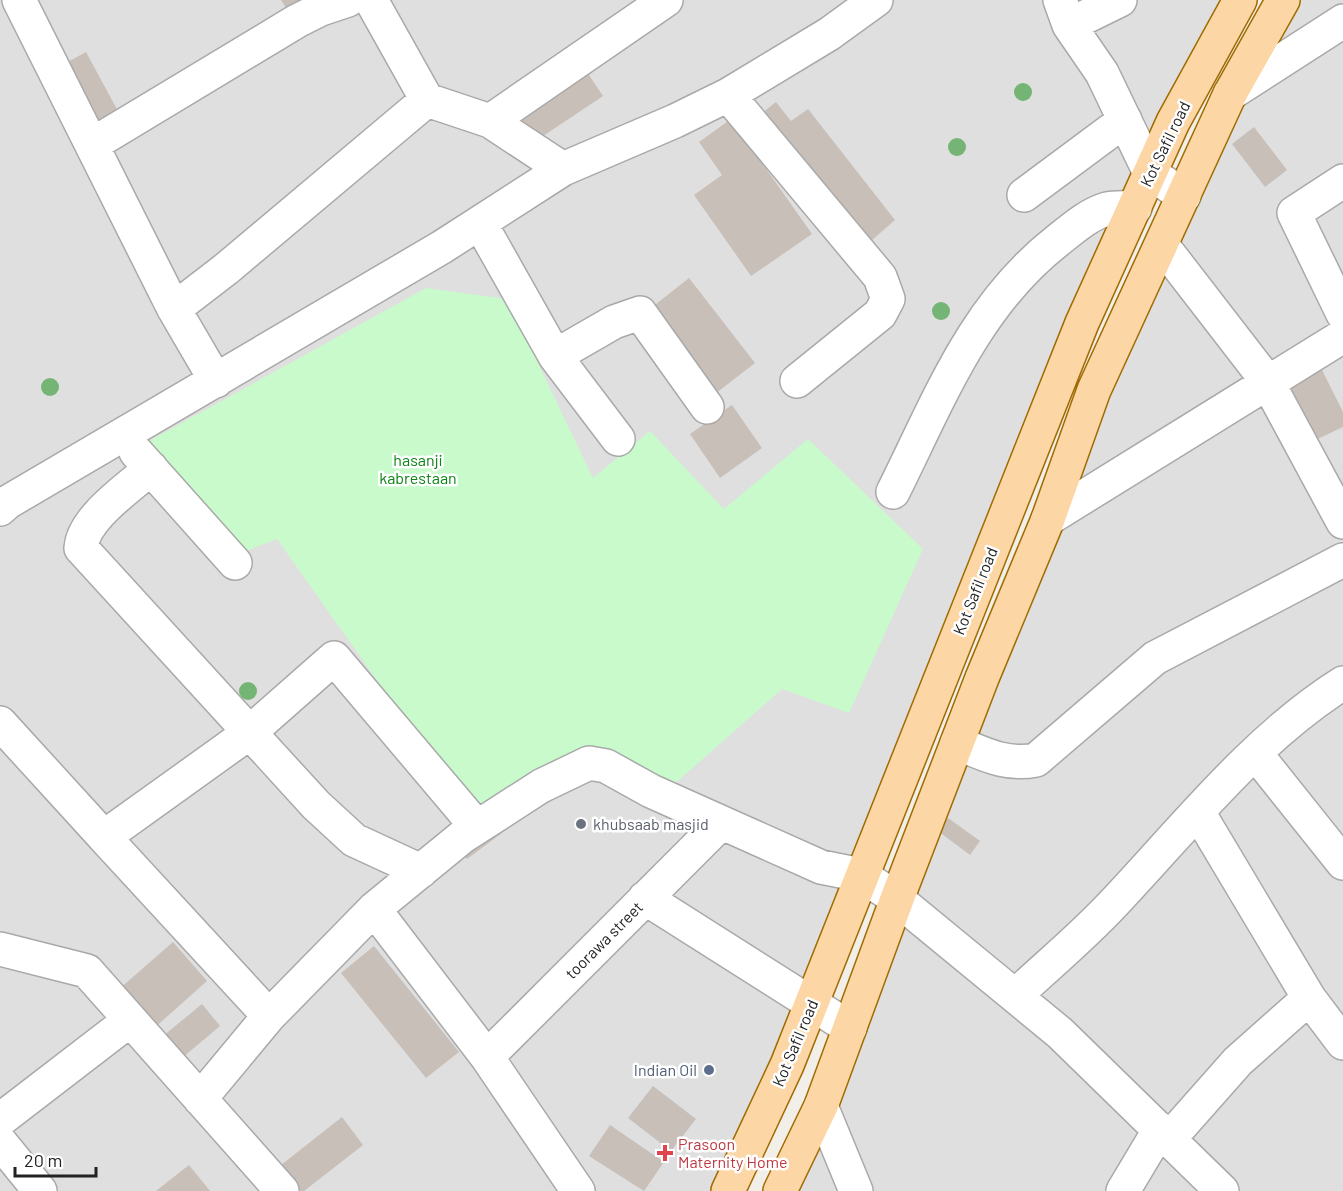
<svg xmlns="http://www.w3.org/2000/svg" width="1343" height="1191" font-family="Barlow,sans-serif">
<style>
.residential{fill:#e0dfdf}
.park{fill:#c8facc}
.building{fill:#c7bfb8}
.lines{fill:none;stroke-linecap:round;stroke-linejoin:round}
.minor-casing{stroke:#a9a9a9;stroke-width:36}
.major-casing{stroke:#a06b00;stroke-width:36}
.minor{stroke:#fff;stroke-width:33}
.major{stroke:#fcd6a4;stroke-width:33}
.tree{fill:#74b475}
.worship-dot{fill:#6b7280;stroke:#fff;stroke-width:2}
.service-dot{fill:#5c6f8a;stroke:#fff;stroke-width:2}
.health-dot{fill:#e0444e;stroke:#fff;stroke-width:2}
.labels{text-anchor:middle;stroke-width:5;stroke-linejoin:round;paint-order:stroke}
.street-label{font-size:16px;fill:#222;stroke:#fff}
.park-label{font-size:16px;fill:#0c8416;stroke:#fff}
.worship-label{font-size:16px;fill:#5b616d;stroke:#fff;text-anchor:start}
.service-label{font-size:16px;fill:#4e5e75;stroke:#fff;text-anchor:end}
.health-label{font-size:16px;fill:#be3a42;stroke:#fff;text-anchor:start}
</style>
<rect width="100%" height="100%" fill="#f2efe9"/>
<path class="residential" d="M 0,0 L 861,0 L 0,497 Z
M 890,0 L 1056,0 L 1144,171 L 767,1077 L 713,1191 L 0,1191 L 0,524 L 574,173 Z
M 1069,0 L 1234,0 L 1150,156 Z
M 1289,0 L 1343,0 L 1343,1191 L 786,1191 L 1051,520 Z"/>
<path class="park" d="M 426,288 L 507,299 L 593,478 L 650,431 L 724,509 L 808,439 L 923,549 L 849,713 L 782,689 L 671,787 L 588,751 L 480,816 L 398,710 L 277,539 L 228,558 L 149,441 Z"/>
<path class="building" d="M 281,0 L 309,0 L 289,13 Z
M 86,52 L 119,113 L 95,126 L 62,65 Z
M 583,66 L 603,96 L 534,142 L 513,112 Z
M 776,102 L 791,121 L 808,109 L 895,220 L 863,248 L 758,116 Z
M 731,119 L 812,234 L 751,276 L 694,195 L 722,175 L 699,142 Z
M 1254,127 L 1287,170 L 1265,187 L 1232,144 Z
M 689,278 L 755,363 L 711,397 L 646,312 Z
M 1317,360 L 1343,412 L 1343,427 L 1311,442 L 1280,378 Z
M 732,405 L 762,448 L 720,478 L 690,434 Z
M 948,818 L 980,841 L 970,855 L 938,831 Z
M 493,821 L 502,833 L 467,859 L 457,846 Z
M 173,942 L 207,981 L 152,1030 L 118,990 Z
M 374,946 L 459,1052 L 426,1078 L 341,973 Z
M 202,1004 L 220,1026 L 176,1063 L 157,1041 Z
M 653,1086 L 696,1119 L 671,1151 L 628,1118 Z
M 342,1117 L 363,1145 L 304,1191 L 293,1191 L 276,1169 Z
M 610,1125 L 664,1162 L 644,1191 L 589,1156 Z
M 189,1165 L 210,1191 L 156,1191 Z"/>
<g class="lines">
<defs>
<path id="minor" d="M 19,0 L 174,309 L 226,269 L 427,100 L 490,121 L 666,0
M 371,0 L 427,100
M 1060,0 L 1069,25 L 1102,73 L 1150,173 L 1184,196
M 1069,25 L 1120,0
M 1230,94 L 1343,21
M 728,95 L 880,277 L 888,299 L 880,314 L 797,381
M 490,121 L 563,169
M 93,144 L 297,21 L 321,9 L 348,0
M 1343,181 L 1294,213 L 1343,314
M 1024,195 L 1125,120
M 480,223 L 555,356 L 618,439
M 1162,245 L 1267,381 L 1343,522
M 174,309 L 216,381
M 555,356 L 614,322 L 640,313 L 707,407
M 136,452 L 235,563
M 151,468 C 129,488 83,518 81,548 L 316,805 L 354,840 L 421,871
M 893,492 C 939,400 974,306 1057,241 C 1072,229 1089,214 1107,209 C 1115,207 1126,208 1135,208
M 0,509 L 8,502 L 442,247 L 563,169 L 675,121 L 728,95 L 829,34 L 876,0
M 1048,519 L 1343,336
M 0,723 L 104,837
M 957,743 C 984,754 1006,766 1036,760 L 1155,658 L 1343,560
M 1256,754 L 1343,863
M 1198,812 L 1309,998 L 1343,1043
M 645,898 L 850,1028
M 374,909 L 487,1057 L 578,1191
M 0,949 L 87,971 L 282,1191
M 1015,996 C 1047,966 1082,937 1112,905 C 1184,829 1254,739 1343,683
M 269,1016 L 104,837 L 249,733 L 334,658 L 477,827
M 487,1057 L 721,823
M 200,1099 L 269,1016 L 374,909 L 462,837 L 541,786 L 589,763 L 606,766 L 651,791 L 821,867 L 861,875 L 897,899 L 1060,1033 L 1222,1191
M 821,1106 L 856,1191
M 0,1120 L 130,1020
M 1169,1139 L 1238,1061 L 1309,998
M 0,1142 L 40,1191
M 1123,1191 L 1160,1129"/>
<path id="major" d="M 728,1191 L 787,1065 L 1082,323 L 1173,122 L 1240,0
M 780,1191 L 821,1106 L 897,899 L 982,678 L 1048,519 L 1094,390 L 1230,94 L 1283,0"/>
</defs>
<use href="#minor" class="minor-casing"/>
<use href="#major" class="major-casing"/>
<use href="#minor" class="minor"/>
<use href="#major" class="major"/>
</g>
<g class="tree">
<circle cx="1023" cy="92" r="9"/>
<circle cx="957" cy="147" r="9"/>
<circle cx="941" cy="311" r="9"/>
<circle cx="50" cy="387" r="9"/>
<circle cx="248" cy="691" r="9"/>
</g>
<circle class="worship-dot" cx="581" cy="824" r="6"/>
<circle class="service-dot" cx="709" cy="1070" r="6"/>
<path class="health-dot" d="M662 1144h6v6h6v6h-6v6h-6v-6h-6v-6h6z"/>
<g class="labels">
<g class="street-label">
<text transform="translate(1165 144) rotate(-64)" y="6">Kot Safil road</text>
<text transform="translate(975 591) rotate(-68)" y="6">Kot Safil road</text>
<text transform="translate(604 940) rotate(-45)" y="6">toorawa street</text>
<text transform="translate(795 1043) rotate(-67)" y="6">Kot Safil road</text>
</g>
<g class="park-label">
<text x="418" y="466">hasanji<tspan x="418" dy="18">kabrestaan</tspan></text>
</g>
<g class="worship-label">
<text x="593" y="830">khubsaab masjid</text>
</g>
<g class="service-label">
<text x="697" y="1076">Indian Oil</text>
</g>
<g class="health-label">
<text x="678" y="1150">Prasoon<tspan x="678" dy="18">Maternity Home</tspan></text>
</g>
</g>
<path d="M15 1167v9h81v-9" fill="none" stroke="#222222" stroke-width="3"/>
<text x="24" y="1167" font-size="18" fill="#222222" stroke="#ffffff" stroke-width="4.5" paint-order="stroke">20 m</text>
</svg>
